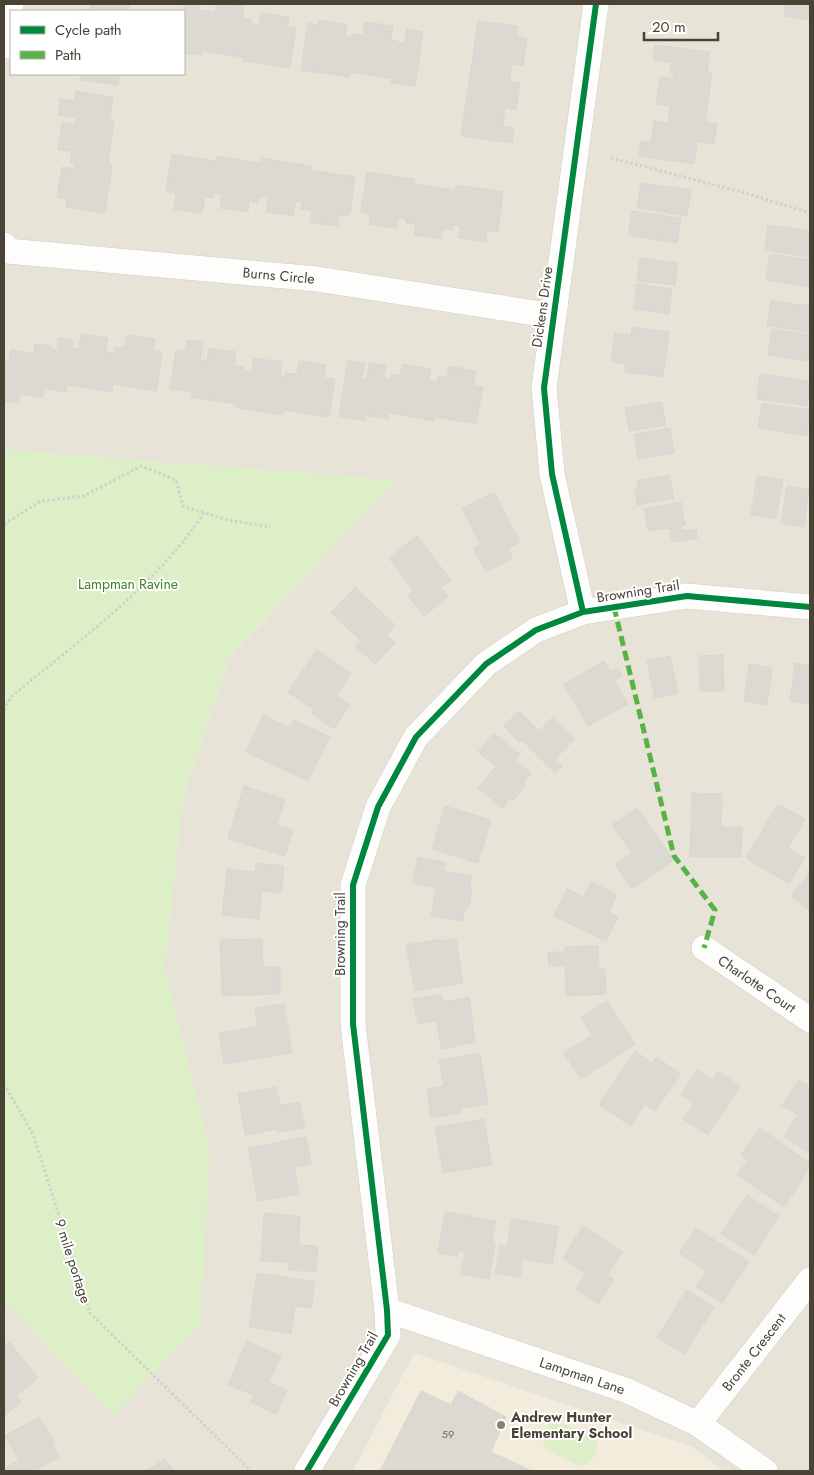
<svg xmlns="http://www.w3.org/2000/svg" width="814" height="1475" font-family="Jost,sans-serif">
<style>
.residential{fill:#e7e3d7;fill-rule:evenodd}
.education{fill:#f1ecdb}
.green{fill:#dcefc7}
.building{fill:#dcd9d2;stroke:#dad7d0}
.lines{fill:none;stroke-linecap:round;stroke-linejoin:round}
.minor-casing{stroke:#d0cec7;stroke-width:26}
.path{stroke:#d2d0c9;stroke-width:3;stroke-dasharray:2.5 2.5;stroke-linecap:butt}
.minor{stroke:#fdfdfc;stroke-width:25}
.quiet{stroke:#57b346;stroke-width:5;stroke-dasharray:10 5;stroke-linecap:butt}
.cycleway-casing{stroke:#fff;stroke-width:9}
.cycleway{stroke:#00873e;stroke-width:6}
.poi-dot{fill:#848074;stroke:#fff;stroke-width:2}
.labels{text-anchor:middle;stroke-width:4;stroke-linejoin:round;paint-order:stroke}
.number-label{font-size:11px;fill:#6e695d}
.street-label{font-size:14px;fill:#494335;stroke:#fff}
.park-label{font-size:14px;fill:#3e8221;stroke:#fff}
.poi-label{font-size:14px;font-weight:bold;fill:#494335;stroke:#fff;text-anchor:start}
</style>
<rect width="100%" height="100%" fill="#f2f0ea"/>
<path class="residential" d="M 4,4 L 810,4 L 810,1471 L 4,1471 L 4,1302 L 114,1415 L 210,1153 L 164,968 L 183,796 L 229,658 L 395,480 L 4,450 ZM 11,11 L 184,11 L 184,74 L 11,74 Z"/>
<path class="education" d="M 414,1353 L 693,1447 L 724,1471 L 353,1471 Z"/>
<path class="green" d="M 4,450 L 395,480 L 229,657 L 183,796 L 164,968 L 210,1153 L 200,1325 L 114,1415 L 4,1302 Z
M 555,1420 L 597,1440 C 597,1453 593,1460 582,1467 L 545,1449 L 543,1439 L 549,1422 Z"/>
<path class="building" d="M 91,4 L 129,4 L 128,11 L 85,11 L 85,9 L 90,10 Z
M 184,4 L 200,4 L 199,10 L 215,12 L 216,4 L 244,5 L 242,18 L 251,19 L 251,24 L 259,25 L 261,13 L 289,17 L 287,27 L 296,28 L 290,68 L 243,61 L 243,57 L 202,51 L 201,55 L 184,53 Z
M 786,4 L 810,4 L 810,20 L 784,16 Z
M 319,20 L 347,25 L 345,37 L 351,38 L 352,34 L 363,35 L 365,22 L 393,26 L 391,39 L 404,44 L 407,29 L 423,32 L 415,86 L 391,83 L 392,79 L 350,72 L 349,77 L 301,70 L 308,23 L 318,25 Z
M 478,21 L 517,26 L 516,36 L 527,38 L 523,66 L 512,64 L 509,81 L 520,83 L 516,110 L 505,108 L 503,126 L 514,128 L 512,143 L 461,136 Z
M 655,45 L 710,52 L 707,73 L 712,74 L 705,122 L 717,124 L 714,144 L 697,142 L 694,164 L 639,156 L 641,141 L 651,142 L 654,121 L 668,123 L 670,106 L 656,104 L 660,77 L 673,79 L 674,73 L 670,72 L 671,63 L 653,60 Z
M 81,74 L 119,74 L 118,85 L 80,80 Z
M 76,91 L 113,97 L 110,119 L 114,120 L 108,164 L 112,165 L 105,213 L 66,207 L 67,199 L 57,197 L 62,167 L 74,169 L 74,164 L 70,163 L 72,151 L 58,150 L 62,122 L 75,124 L 76,118 L 58,115 L 60,99 L 74,101 Z
M 172,154 L 216,161 L 217,156 L 262,163 L 263,158 L 311,166 L 310,170 L 355,177 L 350,214 L 347,213 L 347,216 L 339,215 L 337,226 L 310,222 L 312,211 L 301,209 L 302,202 L 296,201 L 293,216 L 266,212 L 268,197 L 260,196 L 257,203 L 249,201 L 248,212 L 220,208 L 222,195 L 214,193 L 214,198 L 205,197 L 202,213 L 174,209 L 176,193 L 166,191 Z
M 367,172 L 414,179 L 414,184 L 455,190 L 456,185 L 503,192 L 498,232 L 487,230 L 486,242 L 458,238 L 460,226 L 453,225 L 453,230 L 443,228 L 441,239 L 414,235 L 416,224 L 406,223 L 406,219 L 398,217 L 396,228 L 369,224 L 371,214 L 361,212 Z
M 641,183 L 691,190 L 687,216 L 637,208 Z
M 632,211 L 681,218 L 677,243 L 628,235 Z
M 768,225 L 810,231 L 810,257 L 765,250 Z
M 770,254 L 810,260 L 810,287 L 766,280 Z
M 640,258 L 678,263 L 675,285 L 637,281 Z
M 637,284 L 672,289 L 669,314 L 634,309 Z
M 771,301 L 810,306 L 810,332 L 767,326 Z
M 632,327 L 669,332 L 663,377 L 625,372 L 626,364 L 611,361 L 615,333 L 631,335 Z
M 772,329 L 810,335 L 810,361 L 768,355 Z
M 81,334 L 108,338 L 106,352 L 114,353 L 115,347 L 125,348 L 127,335 L 155,339 L 153,350 L 162,352 L 157,391 L 113,384 L 112,392 L 67,385 L 66,392 L 44,388 L 43,397 L 20,394 L 19,403 L 4,401 L 4,361 L 9,362 L 11,350 L 34,354 L 35,344 L 52,346 L 52,349 L 57,350 L 59,338 L 73,340 L 72,348 L 79,349 Z
M 187,340 L 203,342 L 200,360 L 207,361 L 209,348 L 236,352 L 234,365 L 244,367 L 244,370 L 251,372 L 254,358 L 282,362 L 280,376 L 286,377 L 286,373 L 297,374 L 299,361 L 326,365 L 324,378 L 335,379 L 329,417 L 284,410 L 283,415 L 236,408 L 237,404 L 191,397 L 192,392 L 170,389 L 176,350 L 185,351 Z
M 348,360 L 365,363 L 362,378 L 367,379 L 369,363 L 386,365 L 384,378 L 390,379 L 391,374 L 400,376 L 403,364 L 431,369 L 429,381 L 437,382 L 438,376 L 447,378 L 449,366 L 476,371 L 474,385 L 483,387 L 476,424 L 435,417 L 434,421 L 389,413 L 388,419 L 366,415 L 365,421 L 339,416 Z
M 760,374 L 810,381 L 807,406 L 757,399 Z
M 662,402 L 666,425 L 629,431 L 625,408 Z
M 762,403 L 810,410 L 807,436 L 758,428 Z
M 670,428 L 674,453 L 638,459 L 634,434 Z
M 669,475 L 674,498 L 637,505 L 635,490 L 639,489 L 637,481 Z
M 757,476 L 783,480 L 776,519 L 751,515 Z
M 787,486 L 809,490 L 804,527 L 781,523 Z
M 494,492 L 520,542 L 508,548 L 513,558 L 486,572 L 473,548 L 480,544 L 462,508 Z
M 681,502 L 685,525 L 681,526 L 682,531 L 696,529 L 697,538 L 672,542 L 670,528 L 648,531 L 644,509 Z
M 417,536 L 451,580 L 441,588 L 448,597 L 424,616 L 407,595 L 413,590 L 389,558 Z
M 355,587 L 395,625 L 387,635 L 395,643 L 375,664 L 355,646 L 361,641 L 331,613 Z
M 317,650 L 351,673 L 336,696 L 350,705 L 334,729 L 311,713 L 313,709 L 288,692 Z
M 723,655 L 724,691 L 700,691 L 699,656 Z
M 670,656 L 678,693 L 655,698 L 647,661 Z
M 604,661 L 610,672 L 618,668 L 622,676 L 614,680 L 628,704 L 588,726 L 564,684 Z
M 795,663 L 809,666 L 810,704 L 790,701 Z
M 749,664 L 772,668 L 767,705 L 744,701 Z
M 519,711 L 539,731 L 553,717 L 575,739 L 555,759 L 562,766 L 555,773 L 522,740 L 519,742 L 504,726 Z
M 263,715 L 290,728 L 294,720 L 330,737 L 308,781 L 246,752 Z
M 494,733 L 520,754 L 515,760 L 531,773 L 523,783 L 525,785 L 513,801 L 510,798 L 503,808 L 478,788 L 496,766 L 478,752 Z
M 244,786 L 285,799 L 277,826 L 293,830 L 285,856 L 228,839 Z
M 692,793 L 722,794 L 721,827 L 742,827 L 741,857 L 690,857 Z
M 778,804 L 805,819 L 788,848 L 805,858 L 789,884 L 746,858 Z
M 445,806 L 491,820 L 478,863 L 432,849 Z
M 637,808 L 674,860 L 632,889 L 615,865 L 632,853 L 612,825 Z
M 418,857 L 445,862 L 443,871 L 472,876 L 469,889 L 472,889 L 468,909 L 465,908 L 463,921 L 431,916 L 436,888 L 413,883 Z
M 256,863 L 284,866 L 281,893 L 262,891 L 259,919 L 222,915 L 227,869 L 255,872 Z
M 810,872 L 810,911 L 791,896 Z
M 591,882 L 617,895 L 609,912 L 618,917 L 606,941 L 554,916 L 567,889 L 584,897 Z
M 262,939 L 263,967 L 280,967 L 280,994 L 222,996 L 220,940 Z
M 442,939 L 442,941 L 456,939 L 463,983 L 415,991 L 406,945 Z
M 598,946 L 599,969 L 605,969 L 606,994 L 566,996 L 565,966 L 549,966 L 548,952 L 564,952 L 564,947 Z
M 441,994 L 443,1002 L 469,997 L 475,1042 L 442,1049 L 436,1021 L 418,1024 L 413,999 Z
M 607,1001 L 635,1044 L 581,1079 L 564,1053 L 592,1035 L 581,1018 Z
M 284,1004 L 292,1053 L 224,1064 L 219,1033 L 258,1027 L 255,1008 Z
M 635,1051 L 652,1063 L 656,1057 L 681,1074 L 655,1111 L 645,1104 L 631,1126 L 599,1105 Z
M 480,1053 L 488,1104 L 460,1108 L 461,1113 L 431,1118 L 427,1089 L 444,1086 L 439,1060 Z
M 697,1069 L 712,1080 L 718,1071 L 740,1086 L 708,1135 L 683,1119 L 694,1103 L 681,1094 Z
M 799,1080 L 810,1087 L 810,1149 L 808,1152 L 784,1136 L 798,1115 L 782,1105 Z
M 276,1087 L 280,1105 L 300,1102 L 305,1128 L 278,1132 L 277,1129 L 245,1135 L 238,1094 Z
M 484,1119 L 492,1165 L 443,1173 L 435,1127 Z
M 760,1128 L 810,1163 L 810,1168 L 784,1207 L 737,1175 L 748,1160 L 741,1155 Z
M 306,1137 L 311,1164 L 294,1167 L 299,1194 L 258,1201 L 248,1148 Z
M 747,1195 L 779,1216 L 754,1255 L 721,1234 Z
M 445,1212 L 496,1221 L 492,1243 L 495,1243 L 489,1279 L 461,1274 L 465,1253 L 458,1251 L 457,1256 L 438,1253 Z
M 264,1213 L 300,1216 L 299,1245 L 318,1246 L 316,1272 L 289,1270 L 289,1262 L 261,1261 Z
M 512,1218 L 559,1227 L 552,1264 L 523,1259 L 520,1278 L 495,1273 L 500,1245 L 507,1247 Z
M 583,1226 L 623,1252 L 607,1275 L 614,1280 L 598,1304 L 576,1289 L 586,1274 L 563,1258 Z
M 696,1228 L 749,1262 L 722,1303 L 696,1287 L 707,1271 L 679,1253 Z
M 257,1273 L 315,1282 L 311,1308 L 295,1306 L 291,1334 L 249,1327 Z
M 687,1290 L 714,1307 L 684,1354 L 657,1337 Z
M 247,1341 L 281,1356 L 269,1382 L 287,1390 L 276,1414 L 250,1402 L 254,1395 L 228,1385 Z
M 9,1342 L 38,1378 L 16,1396 L 21,1402 L 4,1416 L 4,1346 Z
M 421,1391 L 451,1405 L 458,1391 L 506,1417 L 491,1452 L 532,1471 L 380,1471 Z
M 39,1417 L 55,1443 L 52,1445 L 59,1457 L 35,1471 L 4,1471 L 4,1469 L 19,1460 L 5,1436 Z
M 165,1459 L 174,1471 L 146,1471 Z"/>
<g class="lines">
<defs>
<g id="minor">
<path d="M 4,46 L 11,4"/>
<path id="s1" d="M 4,245 L 8,251 L 317,279 L 554,316"/>
<path d="M 583,612 L 552,474 L 544,388 L 596,4"/>
<path id="s2" d="M 704,948 L 810,1020"/>
<path id="s3" d="M 387,1310 L 628,1391 L 698,1424 L 765,1471"/>
<path id="s4" d="M 698,1424 L 810,1280"/>
<path d="M 307,1471 L 388,1335 L 387,1310 L 353,1024 L 353,885 L 378,807 L 416,737 L 486,664 L 536,630 L 583,612 L 687,596 L 810,607"/>
</g>
</defs>
<use href="#minor" class="minor-casing"/>
<path class="path" d="M 611,158 L 742,192 L 810,213
M 4,524 L 41,501 L 84,496 L 141,466 L 176,480 L 183,506 L 227,520 L 270,527
M 4,710 L 11,697 C 79,640 155,587 204,513
M 4,1084 L 33,1134 L 90,1313 L 251,1471"/>
<use href="#minor" class="minor"/>
<path class="quiet" d="M 614,607 L 674,856 L 715,910 L 704,948"/>
<defs>
<path id="cycleway" d="M 583,612 L 552,474 L 544,388 L 596,4
M 307,1471 L 388,1335 L 387,1310 L 353,1024 L 353,885 L 378,807 L 416,737 L 486,664 L 536,630 L 583,612 L 687,596 L 810,607"/>
</defs>
<use href="#cycleway" class="cycleway-casing"/>
<use href="#cycleway" class="cycleway"/>
</g>
<circle class="poi-dot" cx="501" cy="1425" r="5"/>
<g class="labels">
<g class="number-label">
<text x="448" y="1438">59</text>
</g>
<g class="street-label">
<text dy="5" stroke="none"><textPath href="#s1" startOffset="279">Burns Circle</textPath></text>
<text transform="translate(542 307) rotate(-82)" y="5">Dickens Drive</text>
<text transform="translate(638 591) rotate(-9)" y="5">Browning Trail</text>
<text transform="translate(340 934) rotate(-90)" y="5">Browning Trail</text>
<text dy="5" stroke="none"><textPath href="#s2" startOffset="64">Charlotte Court</textPath></text>
<text transform="translate(73 1261) rotate(72)" y="5">9 mile portage</text>
<text dy="5" stroke="none"><textPath href="#s4" startOffset="91">Bronte Crescent</textPath></text>
<text transform="translate(353 1369) rotate(-60)" y="5">Browning Trail</text>
<text dy="5" stroke="none"><textPath href="#s3" startOffset="206">Lampman Lane</textPath></text>
</g>
<g class="park-label">
<text x="128" y="589">Lampman Ravine</text>
</g>
<g class="poi-label">
<text x="511" y="1422">Andrew Hunter<tspan x="511" dy="16">Elementary School</tspan></text>
</g>
</g>
<rect width="814" height="1475" fill="none" stroke="#494335" stroke-width="10"/>
<rect x="10" y="10" width="175" height="65" fill="#ffffff" stroke="#b6b4ae"/>
<rect x="20" y="26" width="25" height="8" fill="#00873e" stroke="#b6b4ae"/>
<text x="55" y="35" font-size="15" fill="#494335">Cycle path</text>
<rect x="20" y="51" width="25" height="8" fill="#57b346" stroke="#b6b4ae"/>
<text x="55" y="60" font-size="15" fill="#494335">Path</text>
<path d="M644 32v8h74v-8" fill="none" stroke="#494335" stroke-width="2.5"/>
<text x="652" y="32" font-size="15" fill="#494335" stroke="#ffffff" stroke-width="4" paint-order="stroke">20 m</text>
</svg>
